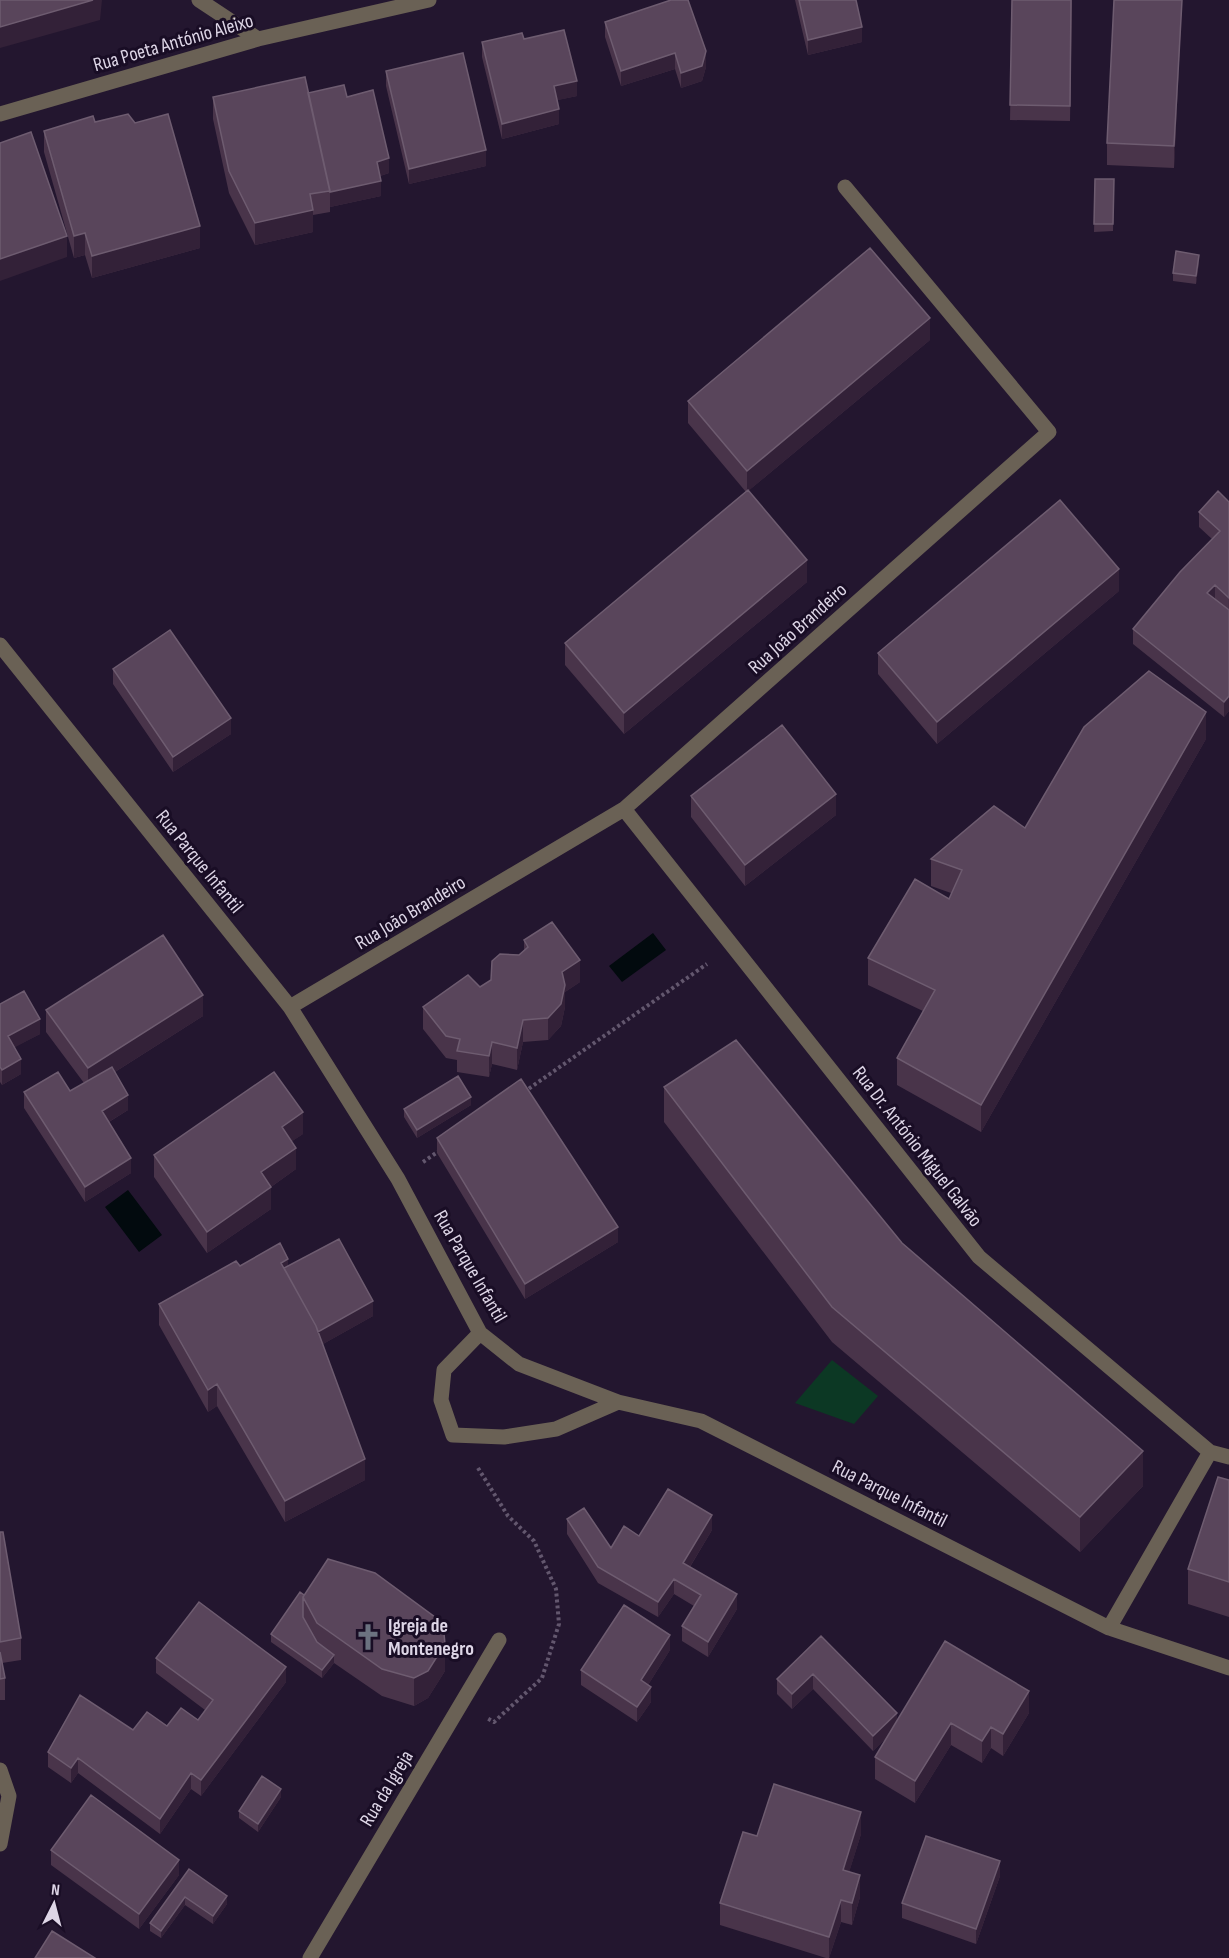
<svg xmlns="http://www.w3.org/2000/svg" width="1229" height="1958" font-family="'Sofia Sans Condensed',sans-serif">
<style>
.green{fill:#0c3824}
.water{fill:#020a0e}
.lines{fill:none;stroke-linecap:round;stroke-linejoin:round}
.path{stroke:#63576e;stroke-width:4;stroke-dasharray:3 3;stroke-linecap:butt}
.minor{stroke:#6a6155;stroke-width:15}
.wall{fill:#49344a}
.shaded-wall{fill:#332138}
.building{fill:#59455b;stroke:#6e5c70;stroke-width:1.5}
.labels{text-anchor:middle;stroke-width:6;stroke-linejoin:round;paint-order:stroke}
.street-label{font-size:20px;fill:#ddd5e6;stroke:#190d25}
.poi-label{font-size:20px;font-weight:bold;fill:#ddd5e6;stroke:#190d25;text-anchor:start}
</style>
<rect width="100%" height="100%" fill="#23162f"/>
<path class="green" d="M 832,1360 L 878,1396 L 854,1424 L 795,1403 Z"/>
<path class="water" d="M 653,933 L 666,950 L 622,982 L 609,966 Z
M 128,1190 L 162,1235 L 139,1252 L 105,1207 Z"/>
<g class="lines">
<path class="path" d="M 524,1092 L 707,964
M 423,1162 L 439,1151
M 478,1468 L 508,1516 L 534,1541 L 556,1589 L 559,1624 L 542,1678 L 494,1722 L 487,1718"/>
<path class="minor" d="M 199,0 L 258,39
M 0,114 L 258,39 L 429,0
M 0,645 L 290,1007 L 398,1179 L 480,1333 L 519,1364 L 618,1402 L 701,1421 L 1109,1628 L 1229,1668
M 624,809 L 979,1257 L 1210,1452 L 1229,1457
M 290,1007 L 624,809 L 1049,432 L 845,187
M 480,1333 L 444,1370 L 441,1400 L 453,1435 L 504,1437 L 556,1429 L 618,1402
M 1109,1628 L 1210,1452
M 0,1770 L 9,1796 L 0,1844
M 310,1958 L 499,1640"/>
</g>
<path class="wall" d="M 795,0 L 856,0 L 862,42 L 808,55 Z
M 1012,0 L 1072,0 L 1070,121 L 1010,120 Z
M 1182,0 L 1174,168 L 1107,165 L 1107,143 Z
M 605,22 L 706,67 L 702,81 L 681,88 L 675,69 L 621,86 L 605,37 Z
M 524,39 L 577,96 L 557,100 L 559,124 L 502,139 L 482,57 L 482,42 Z
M 386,71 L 486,166 L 409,184 L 386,86 Z
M 308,93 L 347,97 L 389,173 L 380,176 L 381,196 L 330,207 L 330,212 L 313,215 L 313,232 L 255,245 L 229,193 L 213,119 L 213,97 Z
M 95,122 L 200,248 L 92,278 L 85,255 L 74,258 L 44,152 L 44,131 Z
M 1095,179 L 1114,179 L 1113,231 L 1094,232 Z
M 1199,262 L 1196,284 L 1173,281 L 1173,273 Z
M 930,340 L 748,491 L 807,582 L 624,734 L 565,665 L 565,643 L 746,492 L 688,423 L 688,401 Z
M 1229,502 L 1229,711 L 1224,717 L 1133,644 L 1133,629 L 1212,539 L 1199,527 L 1199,512 Z
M 1119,591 L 937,744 L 878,674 L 878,653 Z
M 113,669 L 231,734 L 173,772 L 113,684 Z
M 1206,739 L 981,1132 L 897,1085 L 897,1058 L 923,1011 L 868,985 L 868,958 L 949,899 L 951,893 L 931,886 L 931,859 L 1025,828 Z
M 691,796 L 836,815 L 745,886 L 691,817 Z
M 524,940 L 580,982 L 565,992 L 565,1007 L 561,1026 L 548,1040 L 523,1042 L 517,1070 L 492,1064 L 489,1077 L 457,1072 L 457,1060 L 446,1058 L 423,1029 L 423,1007 L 480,987 L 491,980 L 524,950 Z
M 0,1004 L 40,1034 L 14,1047 L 21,1074 L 2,1085 L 0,1082 Z
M 46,1010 L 203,1016 L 115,1072 L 128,1110 L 109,1122 L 131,1173 L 85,1202 L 24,1108 L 24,1092 L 70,1091 L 84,1083 L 46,1032 Z
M 664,1087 L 902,1243 L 1143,1486 L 1080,1552 L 832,1342 L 664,1122 Z
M 471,1105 L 417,1138 L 404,1117 L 404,1109 Z
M 303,1134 L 292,1141 L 296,1169 L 271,1187 L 271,1209 L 207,1253 L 154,1177 L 154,1155 Z
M 437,1138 L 618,1242 L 525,1299 L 437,1153 Z
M 240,1266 L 288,1266 L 373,1316 L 323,1344 L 365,1480 L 285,1522 L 217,1406 L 208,1412 L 159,1325 L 159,1304 Z
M 1229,1480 L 1229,1617 L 1188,1604 L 1188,1569 Z
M 567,1519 L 611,1548 L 639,1536 L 712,1530 L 690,1567 L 737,1609 L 708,1657 L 682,1641 L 682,1626 L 694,1606 L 674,1594 L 658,1617 L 598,1583 L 567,1534 Z
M 0,1532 L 21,1638 L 21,1660 L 2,1663 L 5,1678 L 5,1700 L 0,1700 Z
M 304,1595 L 445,1671 L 428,1698 L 414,1706 L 382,1696 L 334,1663 L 322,1678 L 271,1642 L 271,1634 Z
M 821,1636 L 897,1721 L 1029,1713 L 1003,1756 L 991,1748 L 982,1763 L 951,1745 L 915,1803 L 875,1779 L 875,1757 L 888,1736 L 873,1751 L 813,1689 L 792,1709 L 777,1694 L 777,1679 Z
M 670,1650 L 648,1685 L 651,1702 L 637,1722 L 581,1685 L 581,1670 Z
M 156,1658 L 286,1682 L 201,1796 L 191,1789 L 160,1834 L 78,1773 L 71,1783 L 48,1767 L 48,1752 L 133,1730 L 167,1726 L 198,1720 L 205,1710 L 156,1673 Z
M 281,1797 L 258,1832 L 239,1818 L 239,1811 Z
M 861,1834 L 849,1872 L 860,1897 L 852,1925 L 841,1922 L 829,1958 L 826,1958 L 720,1925 L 720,1903 L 757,1836 Z
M 51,1850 L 179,1875 L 139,1929 L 51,1865 Z
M 189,1869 L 227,1904 L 213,1924 L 185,1905 L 161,1938 L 150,1931 L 150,1923 Z
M 1000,1876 L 976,1944 L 902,1918 L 902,1903 Z"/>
<path class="shaded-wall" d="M 93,0 L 102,0 L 100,20 L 0,48 L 0,27 Z
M 1182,0 L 1174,168 L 1174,146 Z
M 862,27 L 862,42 L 808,55 L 808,40 Z
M 706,51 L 706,67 L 702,81 L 681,88 L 681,73 Z
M 675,53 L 675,69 L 621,86 L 621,71 Z
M 577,81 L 577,96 L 554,101 L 554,86 Z
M 559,109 L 559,124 L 502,139 L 502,124 Z
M 486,150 L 486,166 L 409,184 L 409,169 Z
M 389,158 L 389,173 L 377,177 L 377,162 Z
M 381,181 L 381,196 L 330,207 L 330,192 Z
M 313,210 L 313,232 L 255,245 L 255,223 Z
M 200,226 L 200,248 L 92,278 L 92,256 Z
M 85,233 L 85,255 L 74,258 L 74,236 Z
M 67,236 L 67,257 L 0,281 L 0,259 Z
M 1199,255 L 1199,262 L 1196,284 L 1196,276 Z
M 930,318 L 930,340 L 747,492 L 747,471 Z
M 807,560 L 807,582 L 624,734 L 624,713 Z
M 1119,569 L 1119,591 L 937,744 L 937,722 Z
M 1215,585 L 1215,600 L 1207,593 Z
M 1229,696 L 1229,711 L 1224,717 L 1224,702 Z
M 1206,712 L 1206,739 L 981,1132 L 981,1105 Z
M 231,718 L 231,734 L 173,772 L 173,757 Z
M 836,794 L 836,815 L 745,886 L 745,865 Z
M 580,960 L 580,982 L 565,992 L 565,1007 L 561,1026 L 548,1040 L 548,1018 L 562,972 Z
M 203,995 L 203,1016 L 88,1089 L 88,1068 Z
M 40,1019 L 40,1034 L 8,1051 L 8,1036 Z
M 523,1020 L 523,1042 L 517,1070 L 517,1048 Z
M 492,1042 L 492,1064 L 489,1077 L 489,1056 Z
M 21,1059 L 21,1074 L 2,1085 L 2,1070 Z
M 128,1095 L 128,1110 L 102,1126 L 102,1111 Z
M 471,1097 L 471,1105 L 417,1138 L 417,1130 Z
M 303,1112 L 303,1134 L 282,1148 L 282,1127 Z
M 296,1148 L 296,1169 L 261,1194 L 261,1172 Z
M 131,1158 L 131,1173 L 85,1202 L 85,1187 Z
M 271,1187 L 271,1209 L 207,1253 L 207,1232 Z
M 618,1227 L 618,1242 L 525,1299 L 525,1284 Z
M 288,1259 L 288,1281 L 281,1263 Z
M 373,1301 L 373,1316 L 316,1348 L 316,1333 Z
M 217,1384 L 217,1406 L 208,1412 L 208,1390 Z
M 1143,1451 L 1143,1486 L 1080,1552 L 1080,1517 Z
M 365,1459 L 365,1480 L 285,1522 L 285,1501 Z
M 712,1515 L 712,1530 L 683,1578 L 683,1563 Z
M 674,1579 L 674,1594 L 658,1617 L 658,1602 Z
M 737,1594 L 737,1609 L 708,1657 L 708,1642 Z
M 670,1635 L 670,1650 L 641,1696 L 641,1680 Z
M 445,1644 L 445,1671 L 428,1698 L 414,1706 L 414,1678 Z
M 334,1655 L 334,1663 L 322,1678 L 322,1670 Z
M 286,1667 L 286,1682 L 201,1796 L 201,1780 Z
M 813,1674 L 813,1689 L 792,1709 L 792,1694 Z
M 651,1687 L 651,1702 L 637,1722 L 637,1707 Z
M 1029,1691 L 1029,1713 L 1003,1756 L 1003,1734 Z
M 897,1713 L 897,1728 L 873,1751 L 873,1736 Z
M 951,1723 L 951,1745 L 915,1803 L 915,1781 Z
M 991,1727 L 991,1748 L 982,1763 L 982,1741 Z
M 78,1758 L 78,1773 L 71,1783 L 71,1768 Z
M 191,1773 L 191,1789 L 160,1834 L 160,1819 Z
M 281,1789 L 281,1797 L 258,1832 L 258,1824 Z
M 861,1812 L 861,1834 L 843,1892 L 843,1870 Z
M 179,1860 L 179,1875 L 139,1929 L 139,1914 Z
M 1000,1861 L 1000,1876 L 976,1944 L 976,1929 Z
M 860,1875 L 860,1897 L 852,1925 L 852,1903 Z
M 227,1896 L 227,1904 L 213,1924 L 213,1916 Z
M 185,1897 L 185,1905 L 161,1938 L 161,1931 Z
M 841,1900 L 841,1922 L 829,1958 L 829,1937 Z"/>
<path class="building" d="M 0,0 L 93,0 L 0,27 Z
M 671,0 L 688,0 L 706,51 L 702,66 L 681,73 L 675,53 L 621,71 L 605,22 Z
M 799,0 L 856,0 L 862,27 L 808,40 Z
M 1012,0 L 1071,0 L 1070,106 L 1010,105 Z
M 1114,0 L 1182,0 L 1174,146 L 1107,143 Z
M 564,30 L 577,81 L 554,86 L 559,109 L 502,124 L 482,42 L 522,33 L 524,39 Z
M 463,53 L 486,150 L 409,169 L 386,71 Z
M 305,77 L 330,191 L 310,194 L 313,210 L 255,223 L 229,171 L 213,97 Z
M 344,85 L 347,97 L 373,90 L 389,158 L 377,162 L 381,181 L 330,192 L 308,93 Z
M 128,114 L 135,123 L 168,114 L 200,226 L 92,256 L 85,233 L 74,236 L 44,131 L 93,116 L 95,122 Z
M 31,132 L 67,236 L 0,259 L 0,143 Z
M 1095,179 L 1114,179 L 1113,224 L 1094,224 Z
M 870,248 L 930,318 L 747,471 L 688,401 Z
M 1176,251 L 1199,255 L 1196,276 L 1173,273 Z
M 748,490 L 807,560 L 624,713 L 565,643 Z
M 1218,491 L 1229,502 L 1229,598 L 1215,585 L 1207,593 L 1229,610 L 1229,696 L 1224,702 L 1133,629 L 1180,572 L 1220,531 L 1199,512 Z
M 1060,500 L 1119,569 L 937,722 L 878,653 Z
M 170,630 L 231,718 L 173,757 L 113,669 Z
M 1149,671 L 1206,712 L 981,1105 L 897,1058 L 935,990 L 868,958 L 915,879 L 949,899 L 962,870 L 931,859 L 994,806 L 1025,828 L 1084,727 Z
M 782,725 L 836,794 L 745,865 L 691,796 Z
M 552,922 L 580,960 L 562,972 L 565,985 L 561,1004 L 548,1018 L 523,1020 L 517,1048 L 492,1042 L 489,1056 L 457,1051 L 460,1039 L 446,1036 L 423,1007 L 468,975 L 480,987 L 491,980 L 492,961 L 500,954 L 519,955 L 528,947 L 524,940 Z
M 163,935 L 203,995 L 88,1068 L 46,1010 Z
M 24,991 L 40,1019 L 8,1036 L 21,1059 L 2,1070 L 0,1067 L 0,1004 Z
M 736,1040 L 902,1243 L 1143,1451 L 1080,1517 L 832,1307 L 664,1087 Z
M 112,1067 L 128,1095 L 102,1111 L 131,1158 L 85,1187 L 24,1092 L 58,1072 L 70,1091 Z
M 274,1072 L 303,1112 L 282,1127 L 296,1148 L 261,1172 L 271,1187 L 207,1232 L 154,1155 Z
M 458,1076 L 471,1097 L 417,1130 L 404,1109 Z
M 521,1079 L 618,1227 L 525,1284 L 437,1138 Z
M 339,1239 L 373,1301 L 318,1332 L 316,1326 L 284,1268 Z
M 280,1243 L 288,1259 L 281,1263 L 316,1326 L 365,1459 L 285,1501 L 217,1384 L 208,1390 L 159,1304 L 236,1261 L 240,1266 Z
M 1218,1477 L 1229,1480 L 1229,1582 L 1188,1569 Z
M 668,1489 L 712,1515 L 683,1563 L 737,1594 L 708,1642 L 682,1626 L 701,1595 L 674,1579 L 658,1602 L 598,1567 L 567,1519 L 584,1508 L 611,1548 L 624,1526 L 639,1536 Z
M 0,1532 L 3,1532 L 21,1638 L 0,1642 Z
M 328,1559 L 375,1573 L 443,1623 L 445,1644 L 428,1671 L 414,1678 L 382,1669 L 317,1623 L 303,1597 Z
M 300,1592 L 304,1595 L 303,1597 L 303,1617 L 317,1642 L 334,1655 L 322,1670 L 271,1634 Z
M 199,1602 L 286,1667 L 201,1780 L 191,1773 L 160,1819 L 78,1758 L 71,1768 L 48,1752 L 80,1695 L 133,1730 L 147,1712 L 167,1726 L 181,1708 L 198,1720 L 213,1700 L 156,1658 Z
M 624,1605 L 670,1635 L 641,1680 L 651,1687 L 637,1707 L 581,1670 Z
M 821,1636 L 897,1713 L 873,1736 L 813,1674 L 792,1694 L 777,1679 Z
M 945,1641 L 1029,1691 L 1003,1734 L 991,1727 L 982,1741 L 951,1723 L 915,1781 L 875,1757 Z
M 0,1652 L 5,1678 L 0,1679 Z
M 262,1776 L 281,1789 L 258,1824 L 239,1811 Z
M 774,1784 L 861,1812 L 843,1870 L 860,1875 L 852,1903 L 841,1900 L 829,1937 L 720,1903 L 743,1832 L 757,1836 Z
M 91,1795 L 179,1860 L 139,1914 L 51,1850 Z
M 926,1836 L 1000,1861 L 976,1929 L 902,1903 Z
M 189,1869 L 227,1896 L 213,1916 L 185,1897 L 161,1931 L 150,1923 Z
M 52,1931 L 95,1958 L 35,1958 Z"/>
<defs>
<symbol id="church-bare" viewBox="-9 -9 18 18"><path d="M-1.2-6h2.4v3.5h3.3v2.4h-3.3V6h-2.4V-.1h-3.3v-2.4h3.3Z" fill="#6b7280" stroke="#190d25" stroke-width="2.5" paint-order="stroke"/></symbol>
</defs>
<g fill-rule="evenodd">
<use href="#church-bare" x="349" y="1618" width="38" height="38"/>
</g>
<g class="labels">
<g class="street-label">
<text transform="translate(173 42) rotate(-16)" y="7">Rua Poeta António Aleixo</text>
<text transform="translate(797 628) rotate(-42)" y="7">Rua João Brandeiro</text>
<text transform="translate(200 861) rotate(51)" y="7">Rua Parque Infantil</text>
<text transform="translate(410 912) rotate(-31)" y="7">Rua João Brandeiro</text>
<text transform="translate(918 1146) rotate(52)" y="7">Rua Dr. António Miguel Galvão</text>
<text transform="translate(471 1266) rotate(60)" y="7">Rua Parque Infantil</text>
<text transform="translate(890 1493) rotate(27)" y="7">Rua Parque Infantil</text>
<text transform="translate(386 1788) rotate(-59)" y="7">Rua da Igreja</text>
</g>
<g class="poi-label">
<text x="388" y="1632">Igreja de<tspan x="388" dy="23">Montenegro</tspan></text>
</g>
</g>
<g transform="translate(54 1904) rotate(6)" stroke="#190d25" stroke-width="4.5" paint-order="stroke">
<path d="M0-4.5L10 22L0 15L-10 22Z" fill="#ddd5e6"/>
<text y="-9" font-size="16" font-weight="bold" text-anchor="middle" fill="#ddd5e6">N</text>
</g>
</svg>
